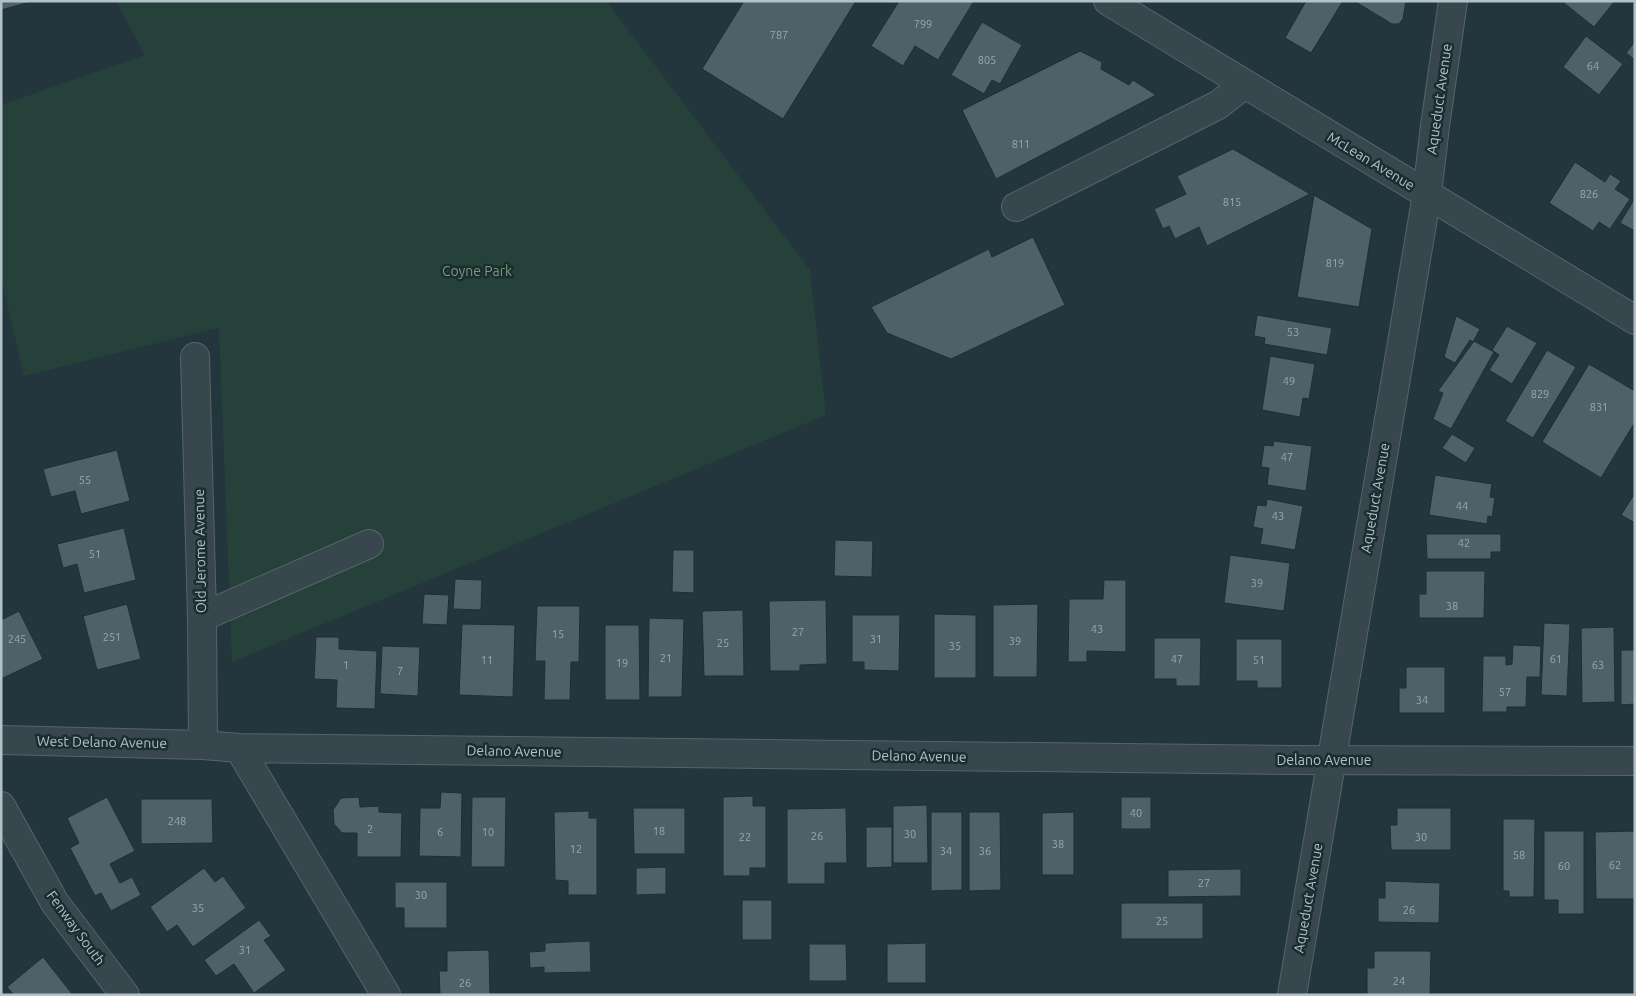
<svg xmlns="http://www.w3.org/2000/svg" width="1636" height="996" font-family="Ubuntu,sans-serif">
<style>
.green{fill:#26403a}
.building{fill:#4c6168;stroke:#1e2e34}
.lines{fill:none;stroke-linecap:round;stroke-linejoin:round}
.minor-casing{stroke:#55656b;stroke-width:30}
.minor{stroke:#37474d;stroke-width:28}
.labels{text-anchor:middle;stroke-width:5;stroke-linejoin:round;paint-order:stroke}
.number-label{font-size:11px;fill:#98aab0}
.street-label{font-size:14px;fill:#b2c2c8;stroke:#1c2c32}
.park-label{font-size:14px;fill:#749f70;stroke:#1c2c32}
</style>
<rect width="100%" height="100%" fill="#23363d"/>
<path class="green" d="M 116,1 L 606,1 L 810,270 L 826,415 L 232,662 L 219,328 L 24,376 L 1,277 L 1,105 L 145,55 Z"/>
<path class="building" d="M 1,1 L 34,1 L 1,10 Z
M 744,1 L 856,1 L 783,119 L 702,69 Z
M 899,1 L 974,1 L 938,60 L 915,46 L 903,66 L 871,46 Z
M 1306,1 L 1343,1 L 1311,53 L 1285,38 Z
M 1354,1 L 1406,1 L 1403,19 L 1399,24 L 1392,24 Z
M 1565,1 L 1613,1 L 1614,2 L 1594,27 L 1564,3 Z
M 982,22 L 1022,45 L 1000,84 L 992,80 L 984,94 L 951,75 Z
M 1586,36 L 1623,64 L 1599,95 L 1563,67 Z
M 1635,41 L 1635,60 L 1626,53 Z
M 1080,51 L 1102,62 L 1101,69 L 1129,85 L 1133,80 L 1156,95 L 996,179 L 962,110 Z
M 1233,149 L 1310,194 L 1207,246 L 1199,227 L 1175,239 L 1169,226 L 1163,229 L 1154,209 L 1186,194 L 1177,176 Z
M 1575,162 L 1605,182 L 1610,174 L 1621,181 L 1615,189 L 1630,199 L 1610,229 L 1599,222 L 1593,231 L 1549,203 Z
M 1314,195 L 1372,229 L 1359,307 L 1297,297 Z
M 1635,198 L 1635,231 L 1620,223 Z
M 1033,237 L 1065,305 L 951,359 L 887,333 L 871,307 L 989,249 L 992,257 Z
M 1257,315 L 1332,328 L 1327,355 L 1264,344 L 1265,338 L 1254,336 Z
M 1456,316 L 1480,329 L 1473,342 L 1470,340 L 1455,363 L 1444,357 Z
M 1507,326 L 1537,343 L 1512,384 L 1489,370 L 1499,355 L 1492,350 Z
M 1474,341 L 1494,352 L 1451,429 L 1433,419 L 1443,393 L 1438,391 Z
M 1547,350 L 1576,367 L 1533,438 L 1505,421 Z
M 1270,356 L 1315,364 L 1309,399 L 1303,398 L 1300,417 L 1262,410 Z
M 1589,364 L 1635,391 L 1635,422 L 1601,478 L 1542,442 Z
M 1452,434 L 1475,448 L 1466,463 L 1442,448 Z
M 1274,441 L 1312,446 L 1306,491 L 1267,485 L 1269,468 L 1261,467 L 1264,445 L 1273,446 Z
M 117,450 L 130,501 L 81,514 L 75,491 L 51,497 L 43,469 Z
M 1435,475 L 1492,484 L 1490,497 L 1495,498 L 1492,517 L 1488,516 L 1487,524 L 1429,515 Z
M 1635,493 L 1635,523 L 1621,515 Z
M 1267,499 L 1303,506 L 1295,550 L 1260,544 L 1263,529 L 1253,527 L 1257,505 L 1266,506 Z
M 124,528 L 136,580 L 84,593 L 77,564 L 63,568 L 57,544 Z
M 1426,534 L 1501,534 L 1501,552 L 1491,552 L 1491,559 L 1427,559 Z
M 835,540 L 873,541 L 872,577 L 834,576 Z
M 673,550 L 694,550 L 694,593 L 672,592 Z
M 1230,555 L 1290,563 L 1284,611 L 1224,603 Z
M 1426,571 L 1485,571 L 1484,618 L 1419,618 L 1419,594 L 1426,594 Z
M 455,579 L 482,580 L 481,610 L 453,609 Z
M 1104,580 L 1126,580 L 1126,652 L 1087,651 L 1087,662 L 1068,662 L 1069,599 L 1103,599 Z
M 424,594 L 449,595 L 447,625 L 422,624 Z
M 826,600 L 827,664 L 800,665 L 800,671 L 770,671 L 769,601 Z
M 127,604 L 141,659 L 97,670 L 83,616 Z
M 1038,604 L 1037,677 L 993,677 L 993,605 Z
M 537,606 L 580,606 L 579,662 L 571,662 L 570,700 L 544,700 L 545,661 L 535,661 Z
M 743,610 L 744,676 L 704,676 L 702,611 Z
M 19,611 L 43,659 L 1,679 L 1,620 Z
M 934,614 L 976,615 L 976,678 L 934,678 Z
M 852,615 L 900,615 L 899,671 L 864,670 L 864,662 L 852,662 Z
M 649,618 L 684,619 L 682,697 L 648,697 Z
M 1544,623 L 1570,624 L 1567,696 L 1541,695 Z
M 462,624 L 515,625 L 513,697 L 459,695 Z
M 605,625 L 639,625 L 640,700 L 605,700 Z
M 1614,627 L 1615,702 L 1582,703 L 1581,628 Z
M 316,637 L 339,637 L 339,649 L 377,651 L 375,709 L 336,708 L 337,680 L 314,679 Z
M 1154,638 L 1201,638 L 1200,686 L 1176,686 L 1176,679 L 1154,679 Z
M 1236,639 L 1282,639 L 1282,688 L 1257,688 L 1257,681 L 1236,681 Z
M 1513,645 L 1541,646 L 1540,677 L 1527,677 L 1526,707 L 1507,707 L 1507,712 L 1482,712 L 1483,656 L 1506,656 L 1506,665 L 1512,664 Z
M 382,646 L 420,647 L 418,696 L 380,694 Z
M 1621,650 L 1635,650 L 1635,704 L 1621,705 Z
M 1406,667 L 1445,667 L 1445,713 L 1399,713 L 1399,688 L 1406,688 Z
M 441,792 L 462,793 L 461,857 L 419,856 L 420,808 L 440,808 Z
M 753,796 L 753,806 L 766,806 L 766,868 L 750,868 L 750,876 L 723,876 L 723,797 Z
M 107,797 L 135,851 L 110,864 L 120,883 L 132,877 L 141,895 L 111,911 L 101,893 L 95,896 L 70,848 L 79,843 L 67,818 Z
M 359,797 L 360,807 L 379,806 L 379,812 L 402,813 L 401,857 L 357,857 L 357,833 L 342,833 L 334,824 L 333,810 L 341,798 Z
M 472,797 L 506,797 L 505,867 L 471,867 Z
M 1121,797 L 1151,797 L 1151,829 L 1121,829 Z
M 141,799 L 212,799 L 213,843 L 141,844 Z
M 927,805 L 928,863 L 893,863 L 893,806 Z
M 633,808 L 685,808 L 685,854 L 634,854 Z
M 846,808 L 847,863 L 825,863 L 825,884 L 787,884 L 787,809 Z
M 1397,808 L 1451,808 L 1451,850 L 1391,850 L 1390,825 L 1397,825 Z
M 589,811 L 589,818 L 597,818 L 597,895 L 568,895 L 568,881 L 555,880 L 554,812 Z
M 931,812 L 962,812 L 962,890 L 931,891 Z
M 969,812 L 1000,812 L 1001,890 L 969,891 Z
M 1074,812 L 1074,875 L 1042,875 L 1042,813 Z
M 1503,819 L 1535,819 L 1534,897 L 1509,897 L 1509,891 L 1503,891 Z
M 866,827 L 892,827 L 892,867 L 866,868 Z
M 1544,831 L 1584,831 L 1584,914 L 1558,914 L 1558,900 L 1544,900 Z
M 1635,831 L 1635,899 L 1596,899 L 1595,832 Z
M 666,867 L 666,894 L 636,895 L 636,868 Z
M 204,868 L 215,882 L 223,876 L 246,908 L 193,947 L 177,925 L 167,932 L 150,907 Z
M 1241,869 L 1241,896 L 1168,897 L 1168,870 Z
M 1385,881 L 1440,883 L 1439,923 L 1378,922 L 1378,898 L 1385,898 Z
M 395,882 L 447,882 L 447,928 L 404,928 L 404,908 L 395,908 Z
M 742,900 L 772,900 L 772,940 L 742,940 Z
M 1121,903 L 1203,903 L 1203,939 L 1121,939 Z
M 259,920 L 271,936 L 264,940 L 286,970 L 254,993 L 234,964 L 216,976 L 204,960 Z
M 590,941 L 591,972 L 544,973 L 544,967 L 530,968 L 529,952 L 545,951 L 545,943 Z
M 926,943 L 926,983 L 887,983 L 887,944 Z
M 809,944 L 846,944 L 847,981 L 809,981 Z
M 489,950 L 490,995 L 440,995 L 439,971 L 447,971 L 447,951 Z
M 1374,951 L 1431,951 L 1430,995 L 1367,995 L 1367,968 L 1374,968 Z
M 43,957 L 73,995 L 14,995 L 7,987 Z"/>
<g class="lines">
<defs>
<path id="minor" d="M 1108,1 L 1635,320
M 1016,207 L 1218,105 L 1245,84
M 195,357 L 202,617 L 203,745
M 202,617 L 369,544
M 1,740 L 203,745 L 239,748 L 1290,760 L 1635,761
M 239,748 L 386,995
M 1,806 L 55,903 L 125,995
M 1292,995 L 1427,194 L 1435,126 L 1453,1"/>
</defs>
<use href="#minor" class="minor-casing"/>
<use href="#minor" class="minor"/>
</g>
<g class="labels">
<g class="number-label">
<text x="923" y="28">799</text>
<text x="779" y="39">787</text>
<text x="987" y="64">805</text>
<text x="1593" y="70">64</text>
<text x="1021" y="148">811</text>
<text x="1589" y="198">826</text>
<text x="1232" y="206">815</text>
<text x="1335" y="267">819</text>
<text x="1293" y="336">53</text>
<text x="1289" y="385">49</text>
<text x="1540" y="398">829</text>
<text x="1599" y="411">831</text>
<text x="1287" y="461">47</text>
<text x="85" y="484">55</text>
<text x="1462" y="510">44</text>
<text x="1278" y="520">43</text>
<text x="1464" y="547">42</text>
<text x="95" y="558">51</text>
<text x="1257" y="587">39</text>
<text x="1452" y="610">38</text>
<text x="1097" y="633">43</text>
<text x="798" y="636">27</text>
<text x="558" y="638">15</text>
<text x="112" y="641">251</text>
<text x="17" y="643">245</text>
<text x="876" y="643">31</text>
<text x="1015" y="645">39</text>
<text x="723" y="647">25</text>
<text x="955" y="650">35</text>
<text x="666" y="662">21</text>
<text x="1177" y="663">47</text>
<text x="1556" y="663">61</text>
<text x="487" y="664">11</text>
<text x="1259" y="664">51</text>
<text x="622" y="667">19</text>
<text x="346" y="669">1</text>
<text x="1598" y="669">63</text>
<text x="400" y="675">7</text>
<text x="1505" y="696">57</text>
<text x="1422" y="704">34</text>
<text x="1136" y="817">40</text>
<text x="177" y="825">248</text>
<text x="370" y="833">2</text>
<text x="659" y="835">18</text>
<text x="440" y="836">6</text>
<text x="488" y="836">10</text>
<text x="910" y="838">30</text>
<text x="817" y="840">26</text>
<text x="745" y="841">22</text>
<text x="1421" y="841">30</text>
<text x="1058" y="848">38</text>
<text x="576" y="853">12</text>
<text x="946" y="855">34</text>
<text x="985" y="855">36</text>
<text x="1519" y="859">58</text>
<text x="1615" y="869">62</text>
<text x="1564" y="870">60</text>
<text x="1204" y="887">27</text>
<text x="421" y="899">30</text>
<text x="198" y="912">35</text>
<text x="1409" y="914">26</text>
<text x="1162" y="925">25</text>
<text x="245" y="954">31</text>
<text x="1399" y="985">24</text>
<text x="465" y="987">26</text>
</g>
<g class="street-label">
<text transform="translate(1439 99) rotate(-82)" y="5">Aqueduct Avenue</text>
<text transform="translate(1371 161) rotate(31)" y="5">McLean Avenue</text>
<text transform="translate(1375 498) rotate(-80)" y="5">Aqueduct Avenue</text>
<text transform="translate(200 551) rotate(-91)" y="5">Old Jerome Avenue</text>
<text transform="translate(102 742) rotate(1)" y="5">West Delano Avenue</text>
<text transform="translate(514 751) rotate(1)" y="5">Delano Avenue</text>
<text transform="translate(919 756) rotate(1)" y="5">Delano Avenue</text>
<text x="1324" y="765">Delano Avenue</text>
<text transform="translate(1308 898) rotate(-80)" y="5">Aqueduct Avenue</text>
<text transform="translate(76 928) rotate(54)" y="5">Fenway South</text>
</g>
<g class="park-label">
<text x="477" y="276">Coyne Park</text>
</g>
</g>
<rect width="1636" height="996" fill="none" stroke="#b2c2c8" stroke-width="5"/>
</svg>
